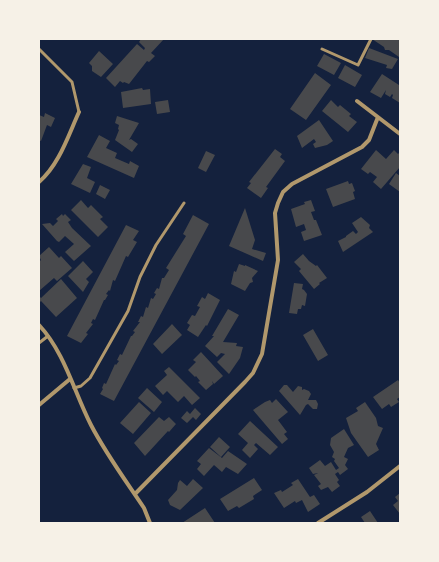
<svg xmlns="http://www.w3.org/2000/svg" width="439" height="562" font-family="Karla,sans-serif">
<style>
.building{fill:#48494c}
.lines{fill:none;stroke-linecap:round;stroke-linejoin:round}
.service{stroke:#b1986c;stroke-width:3}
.minor{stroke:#b1986c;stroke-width:4}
</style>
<rect width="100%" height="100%" fill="#14213d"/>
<path class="building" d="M 141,39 L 164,39 L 151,53 L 155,56 L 149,62 L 147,61 L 129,84 L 124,82 L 123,83 L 120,81 L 115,87 L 106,78 L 137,44 L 144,50 L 145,48 L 139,42 Z
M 372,39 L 400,39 L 400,55 L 399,57 L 389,50 L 385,50 L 384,47 Z
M 369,48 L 398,59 L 392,69 L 386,68 L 387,65 L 365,58 Z
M 99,51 L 113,64 L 101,77 L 92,71 L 92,66 L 89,63 Z
M 324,54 L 341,63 L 334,75 L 317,66 Z
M 345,65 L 362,75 L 355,87 L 338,78 Z
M 315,73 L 331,85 L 306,120 L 290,109 Z
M 382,74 L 399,85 L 400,83 L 400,103 L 392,98 L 393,95 L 392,94 L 390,97 L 385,94 L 386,90 L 381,98 L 370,92 Z
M 142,88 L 143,90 L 150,89 L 151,104 L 123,108 L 121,92 Z
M 168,100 L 170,112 L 157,114 L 155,102 Z
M 331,100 L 338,107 L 340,105 L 351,114 L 349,116 L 357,122 L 348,132 L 322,111 Z
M 45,113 L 55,118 L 51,127 L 47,125 L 41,141 L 39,140 L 39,115 L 44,117 Z
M 117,116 L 139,123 L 129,140 L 131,139 L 138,144 L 132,152 L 115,140 L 119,130 L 118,129 L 119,125 L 115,123 Z
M 319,120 L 333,141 L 327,145 L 315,148 L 313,144 L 316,142 L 314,139 L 302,148 L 297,136 Z
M 99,135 L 110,141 L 106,148 L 117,153 L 115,158 L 129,164 L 130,161 L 139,166 L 134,178 L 87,157 Z
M 275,149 L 282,154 L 280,157 L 285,161 L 266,187 L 268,188 L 261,198 L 247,188 L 251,183 L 249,182 Z
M 376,150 L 386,159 L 394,150 L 398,154 L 400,152 L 400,167 L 381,189 L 373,182 L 377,177 L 370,172 L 368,174 L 361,169 Z
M 206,151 L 215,155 L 206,172 L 198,168 Z
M 83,164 L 91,167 L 87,178 L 95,182 L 90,193 L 71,184 Z
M 396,173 L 400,176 L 400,192 L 389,184 Z
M 348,181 L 349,184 L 352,183 L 355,191 L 353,192 L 355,199 L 333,207 L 326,189 Z
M 100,185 L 110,190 L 105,199 L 96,194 Z
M 81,200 L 88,208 L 91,205 L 103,217 L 100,219 L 108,227 L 98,237 L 71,210 Z
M 311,200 L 315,211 L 311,212 L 314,220 L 316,220 L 322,235 L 304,241 L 301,232 L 306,230 L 304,224 L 296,227 L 291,209 L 305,204 L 304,202 Z
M 245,208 L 255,240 L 252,249 L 266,253 L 263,261 L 229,246 Z
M 62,214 L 63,216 L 65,214 L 71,220 L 68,222 L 72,228 L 91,246 L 74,261 L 65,252 L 74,244 L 65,236 L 59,242 L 57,241 L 42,224 L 50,223 L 53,226 L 58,221 L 56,219 Z
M 193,215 L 209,224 L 114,401 L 100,394 L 103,389 L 102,388 L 104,383 L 106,384 L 115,364 L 116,365 L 119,361 L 117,360 L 120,354 L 122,355 L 131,336 L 132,336 L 135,332 L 133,331 L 140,322 L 138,322 L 141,316 L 143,317 L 146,307 L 148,308 L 151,298 L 153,299 L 156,294 L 154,293 L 157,288 L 159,289 L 162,278 L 164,278 L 169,270 L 166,268 L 186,236 L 183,234 Z
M 361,217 L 370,225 L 369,228 L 373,232 L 343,252 L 338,241 L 346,237 L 346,236 L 353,231 L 356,234 L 358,232 L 352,223 Z
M 126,225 L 139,231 L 133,240 L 137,242 L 128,257 L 126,256 L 115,281 L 113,280 L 110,291 L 109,290 L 106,294 L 108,295 L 105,300 L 104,300 L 95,320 L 93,319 L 91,323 L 93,324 L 86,333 L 88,334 L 81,343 L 67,336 Z
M 49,247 L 59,258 L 61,256 L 72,268 L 57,281 L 54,278 L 39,291 L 39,262 L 41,260 L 39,256 Z
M 303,254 L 309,261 L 316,266 L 317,265 L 327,278 L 319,283 L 320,284 L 314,289 L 299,271 L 301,269 L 294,262 Z
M 83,261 L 93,272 L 86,279 L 89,282 L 83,292 L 68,276 Z
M 239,264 L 245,266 L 245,265 L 258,271 L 252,278 L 253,282 L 250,283 L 245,291 L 231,284 L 234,271 L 236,272 Z
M 61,279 L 77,298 L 56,317 L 41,301 L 39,303 L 39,296 L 41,298 Z
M 294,283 L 303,284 L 302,289 L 304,290 L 307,294 L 305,306 L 302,305 L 301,309 L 298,309 L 297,314 L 289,313 Z
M 208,293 L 220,300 L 207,326 L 206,325 L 198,337 L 187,330 L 190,325 L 187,323 L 192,315 L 195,316 L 200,307 L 197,306 L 202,297 L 205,299 Z
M 228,309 L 239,315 L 223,342 L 237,343 L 236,346 L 243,347 L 240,358 L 229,374 L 217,362 L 225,354 L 221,353 L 217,357 L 205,346 L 214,336 L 212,336 Z
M 172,324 L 182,335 L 162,354 L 153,344 Z
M 313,329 L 328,355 L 318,361 L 303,335 Z
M 201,352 L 223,376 L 214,384 L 212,381 L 213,384 L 206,390 L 198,382 L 200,381 L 196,376 L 195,377 L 188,370 L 196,362 L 193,360 Z
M 169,367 L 200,398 L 192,405 L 184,396 L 178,402 L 167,391 L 163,395 L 155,386 L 167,375 L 164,371 Z
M 398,380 L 400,383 L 400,397 L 397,399 L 399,402 L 391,407 L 389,404 L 382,409 L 373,397 Z
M 284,385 L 287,385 L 293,392 L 298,386 L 302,387 L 302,390 L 304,389 L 309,391 L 311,394 L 308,400 L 316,400 L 318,404 L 317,409 L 313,409 L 308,404 L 306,405 L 300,415 L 279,391 Z
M 147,388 L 162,402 L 154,412 L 138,398 Z
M 276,399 L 288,412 L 278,420 L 287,432 L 284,434 L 288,439 L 282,444 L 253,410 L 265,402 L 270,400 L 272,403 Z
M 139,402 L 151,413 L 133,434 L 120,423 Z
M 365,402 L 376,418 L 378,426 L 383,428 L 376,444 L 379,450 L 368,457 L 351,433 L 346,418 L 358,411 L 356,408 Z
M 195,408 L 201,414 L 196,420 L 193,417 L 187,423 L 181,418 L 187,411 L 190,414 Z
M 159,417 L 164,421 L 169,417 L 176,424 L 169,432 L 168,431 L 145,456 L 134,443 Z
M 250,421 L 278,447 L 270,455 L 256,443 L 254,445 L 258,449 L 250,458 L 242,450 L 248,443 L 238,434 Z
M 344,429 L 354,445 L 348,448 L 344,457 L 348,459 L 345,465 L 348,469 L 340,475 L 338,472 L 335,474 L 339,480 L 337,482 L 340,486 L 332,492 L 328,487 L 321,490 L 318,486 L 321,484 L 314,475 L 318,473 L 313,474 L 309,468 L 320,460 L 325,466 L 331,462 L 336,470 L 339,468 L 334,461 L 335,459 L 332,457 L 334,452 L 330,445 L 331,438 Z
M 219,437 L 230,447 L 221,457 L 210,447 Z
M 209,448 L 222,458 L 228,451 L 247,464 L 238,474 L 226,467 L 222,472 L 214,465 L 204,476 L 197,469 L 201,464 L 197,461 Z
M 254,478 L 262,490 L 253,496 L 254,499 L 239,508 L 237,506 L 228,511 L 220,499 Z
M 193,479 L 203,488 L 180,510 L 170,505 L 168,500 L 177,490 L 178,483 L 180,480 L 187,486 Z
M 298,479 L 310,497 L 314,495 L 320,504 L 308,512 L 302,500 L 296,503 L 295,501 L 284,508 L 274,493 L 281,490 L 282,492 L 293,485 L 291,483 Z
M 400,493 L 400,514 L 393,505 L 398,501 L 395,497 Z
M 205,508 L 215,523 L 182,523 Z
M 370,511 L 378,523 L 365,523 L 361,517 Z"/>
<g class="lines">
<path class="service" d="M 39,49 L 72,82 L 79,112
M 322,49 L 358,65 L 371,39
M 39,343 L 48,336
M 74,388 L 81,386 L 90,378 L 128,311 L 140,277 L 156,245 L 184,203"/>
<path class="minor" d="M 357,101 L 400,134
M 39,182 C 59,165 68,136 79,112
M 39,325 C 65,353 74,392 91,425 C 106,454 126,481 144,508 L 150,523
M 39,405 L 70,379
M 135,494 L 245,382 L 253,373 L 262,354 L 278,260 L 275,213 L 278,203 L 283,192 L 292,184 L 362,147 L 369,140 L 378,117
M 318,523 L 367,492 L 400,466"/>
</g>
<rect width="439" height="562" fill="none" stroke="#f6f1e7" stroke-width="80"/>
</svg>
